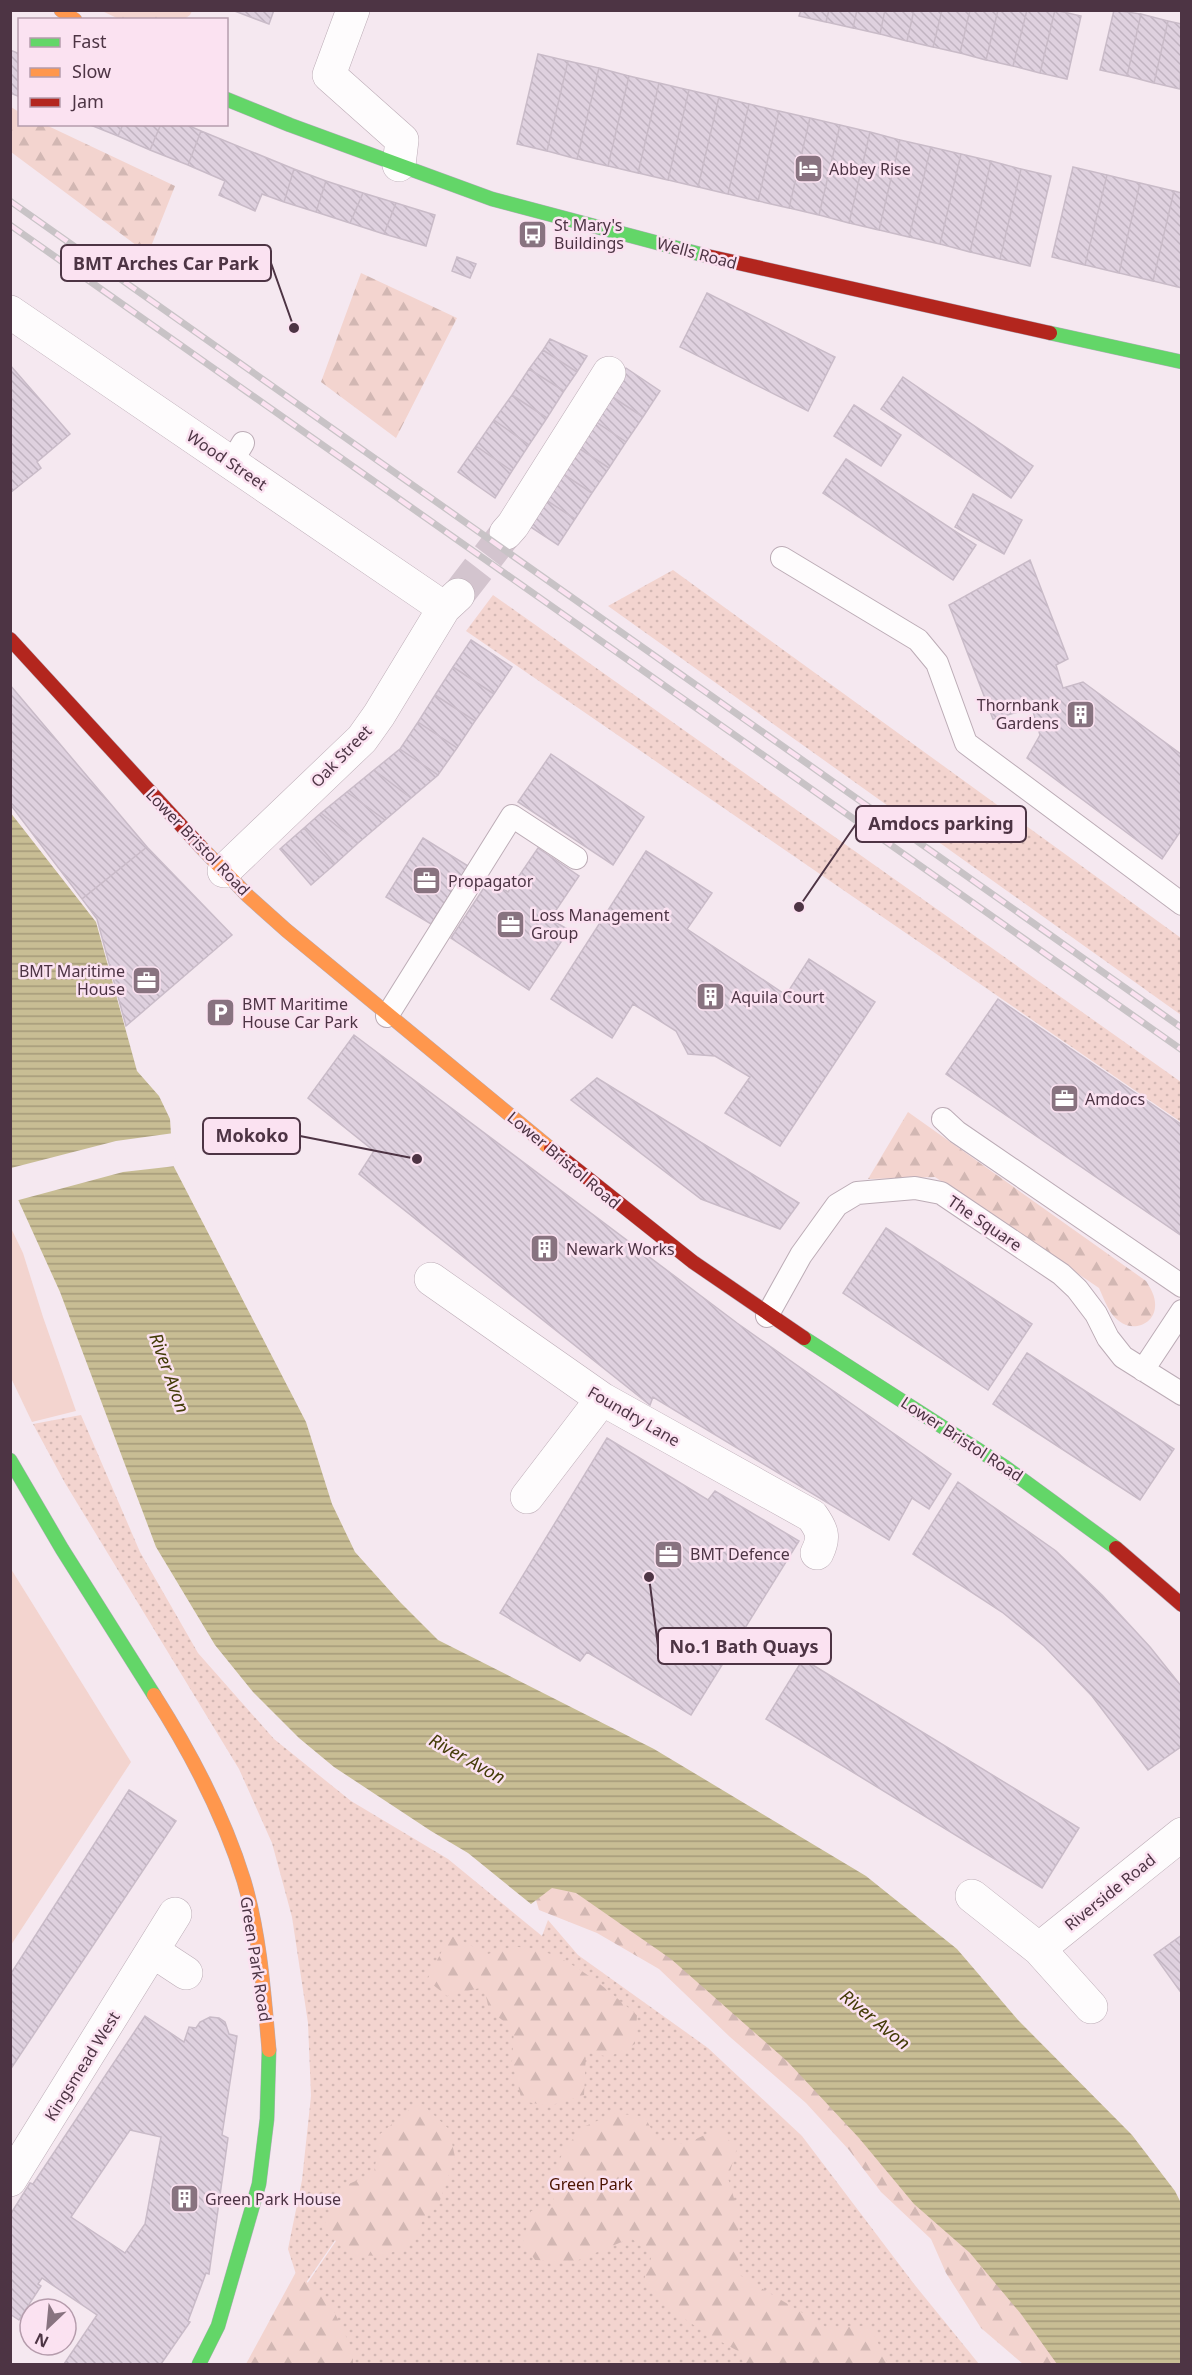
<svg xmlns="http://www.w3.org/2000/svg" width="1192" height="2375" font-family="'Noto Sans',sans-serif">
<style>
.grass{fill:url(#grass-dots)}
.forest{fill:url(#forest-firs)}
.garden{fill:#f3d4cf}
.water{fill:url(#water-rules)}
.pier{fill:#f5e8f0}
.building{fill:url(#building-back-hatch);stroke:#c9bbc8;stroke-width:1.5;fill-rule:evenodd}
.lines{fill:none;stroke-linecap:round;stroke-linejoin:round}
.street-tunnel{stroke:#d3c4ce;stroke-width:33;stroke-dasharray:33 16;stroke-linecap:butt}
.lane-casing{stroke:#bcacb6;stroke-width:24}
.street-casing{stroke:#bcacb6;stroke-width:34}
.fast-casing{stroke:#b4adbb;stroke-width:15}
.slow-casing{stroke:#b4adbb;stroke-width:15}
.jam-casing{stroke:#b4adbb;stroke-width:15}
.lane{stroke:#fefcfd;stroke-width:22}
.street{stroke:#fefcfd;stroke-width:33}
.fast{stroke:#63d668;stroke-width:14}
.slow{stroke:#ff974d;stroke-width:14}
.jam{stroke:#b3261e;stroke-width:14}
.rail-casing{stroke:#c8c3c6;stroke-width:7}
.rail{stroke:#fbe2f1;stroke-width:4.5;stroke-dasharray:14;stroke-linecap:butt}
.labels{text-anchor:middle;stroke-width:5;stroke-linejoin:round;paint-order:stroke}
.poi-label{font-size:16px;fill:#4d3444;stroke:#fbe2f1;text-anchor:start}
.street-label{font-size:16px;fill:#4d3444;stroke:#fbe2f1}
.park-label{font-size:16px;fill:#4c1300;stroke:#fbe2f1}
.water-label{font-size:18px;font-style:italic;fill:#433b07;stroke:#fbe2f1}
.leader{fill:none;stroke:#4d3444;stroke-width:2}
.callout-dot{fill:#4d3444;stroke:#fbe2f1;stroke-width:2}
.callout{fill:#fbe2f1;stroke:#4d3444;stroke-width:2}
.callout-label{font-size:18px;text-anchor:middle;font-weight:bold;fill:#4d3444}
</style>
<defs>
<pattern id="grass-dots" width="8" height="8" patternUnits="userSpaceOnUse" patternTransform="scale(1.5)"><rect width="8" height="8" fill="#f3d4cf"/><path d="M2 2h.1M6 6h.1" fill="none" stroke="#d2b7b3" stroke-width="1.8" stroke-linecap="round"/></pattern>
<pattern id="forest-firs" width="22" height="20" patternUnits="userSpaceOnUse" patternTransform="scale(1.5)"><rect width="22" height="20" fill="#f3d4cf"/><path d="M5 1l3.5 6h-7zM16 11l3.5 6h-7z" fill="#d2b7b3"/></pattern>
<pattern id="water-rules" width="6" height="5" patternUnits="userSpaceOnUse" patternTransform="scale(1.5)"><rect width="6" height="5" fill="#c8bd94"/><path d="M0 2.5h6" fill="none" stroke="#a59a7a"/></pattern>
<pattern id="building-back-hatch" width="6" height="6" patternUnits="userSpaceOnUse" patternTransform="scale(1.5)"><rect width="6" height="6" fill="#dfd1df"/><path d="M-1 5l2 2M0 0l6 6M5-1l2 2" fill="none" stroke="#c1b4c1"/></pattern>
</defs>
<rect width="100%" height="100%" fill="#f5e8f0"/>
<path class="grass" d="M 673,570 L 1181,938 L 1181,1015 L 608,606 Z
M 493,595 L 1181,1082 L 1181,1122 L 466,631 Z
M 81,1415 L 140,1552 L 198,1653 L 274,1739 L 351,1801 L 448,1859 L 542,1936 L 548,1920 L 578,1955 L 708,2048 L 802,2136 L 914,2284 L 979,2364 L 253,2364 L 429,2103 L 301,2290 L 288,2249 L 302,2180 L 311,2096 L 308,2023 L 292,1917 L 272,1843 L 239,1769 L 65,1483 L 33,1424 Z"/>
<path class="forest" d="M 102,11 L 192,11 L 190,15 L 183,20 L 119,19 Z
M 11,107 L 19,112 L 20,124 L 46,125 L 175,186 L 148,254 L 11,152 Z
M 361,273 L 457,318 L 396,438 L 321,382 Z
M 908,1112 L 1146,1281 C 1151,1289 1156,1297 1155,1307 C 1154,1325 1132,1332 1119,1321 C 1109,1314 1104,1299 1099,1288 L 935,1177 L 868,1179 Z
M 596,1885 L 760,2032 L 1076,2364 L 1023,2364 L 981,2328 L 946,2273 L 931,2239 L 881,2192 L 849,2150 L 806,2103 L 730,2037 L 659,1969 L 597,1933 L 539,1910 L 532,1887 Z
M 450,1935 L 488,1954 C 496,1952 506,1948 514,1947 C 560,1945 605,1988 637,2015 L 635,2044 L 609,2057 L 586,2052 L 584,2095 L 549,2106 L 522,2101 L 512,2062 L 514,2029 L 489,2010 L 484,1987 L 447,1996 L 427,1980 Z
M 422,2104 L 449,2129 L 455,2157 L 438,2206 L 422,2221 L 414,2243 L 383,2256 L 352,2255 L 322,2229 L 344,2186 L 374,2173 L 380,2134 L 409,2110 Z
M 615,2113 L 645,2117 L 658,2142 L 686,2144 L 717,2129 L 737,2148 L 728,2178 L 738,2212 L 738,2274 L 826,2327 L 870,2326 L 888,2364 L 744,2364 L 738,2351 C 703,2333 671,2312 643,2283 L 652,2255 L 631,2238 L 574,2262 L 535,2260 L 523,2242 L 531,2211 L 555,2207 L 550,2177 L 564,2151 L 581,2128 Z
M 296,2272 L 330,2303 L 353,2351 L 353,2364 L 246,2364 Z"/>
<path class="garden" d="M 11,1228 L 23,1253 L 43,1317 L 76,1411 L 32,1422 L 11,1378 Z
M 11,1569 L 131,1762 L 11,1945 Z"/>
<path class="water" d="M 10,812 L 96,922 L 137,1071 L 159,1096 L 170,1119 L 173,1165 L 306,1422 L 332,1504 L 355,1552 L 400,1602 L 438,1640 L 654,1749 L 866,1876 L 957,1949 L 1018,2020 L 1132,2135 L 1175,2191 L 1182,2205 L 1181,2364 L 1057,2364 L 1021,2314 L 970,2253 L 914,2204 L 859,2138 L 788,2062 L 671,1959 L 576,1893 L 552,1888 L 531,1904 L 468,1853 L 431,1831 L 334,1767 L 299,1738 L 253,1692 L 215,1645 L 156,1547 L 60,1292 L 11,1184 Z"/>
<path class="pier" d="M 174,1133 L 176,1166 L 123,1172 L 15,1201 L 10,1191 L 11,1168 L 116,1141 Z"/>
<path class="building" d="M 232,10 L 274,10 L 269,24 Z
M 801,10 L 829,10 L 826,22 L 799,16 Z
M 829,10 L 857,10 L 853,28 L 826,22 Z
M 857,10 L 885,10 L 880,34 L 853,28 Z
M 885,10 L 914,10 L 907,41 L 880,34 Z
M 914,10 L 942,10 L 933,47 L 907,41 Z
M 942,10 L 970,10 L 960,53 L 933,47 Z
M 970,10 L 998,10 L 986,60 L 960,53 Z
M 998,10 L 1027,10 L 1013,66 L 986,60 Z
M 1027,10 L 1055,10 L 1040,73 L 1013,66 Z
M 1055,10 L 1081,16 L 1067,79 L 1040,73 Z
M 1114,10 L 1141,14 L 1127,76 L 1100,70 Z
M 1141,14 L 1168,21 L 1154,83 L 1127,76 Z
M 1168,21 L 1182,24 L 1180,89 L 1154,83 Z
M 10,50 L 20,54 L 20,97 L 10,93 Z
M 538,54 L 568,61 L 547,151 L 517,144 Z
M 568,61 L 599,68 L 577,159 L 547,151 Z
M 599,68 L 629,76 L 608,166 L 577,159 Z
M 629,76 L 659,83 L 638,173 L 608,166 Z
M 659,83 L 689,90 L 668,180 L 638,173 Z
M 689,90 L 719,97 L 698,187 L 668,180 Z
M 719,97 L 749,104 L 728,194 L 698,187 Z
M 749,104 L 779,111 L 758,201 L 728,194 Z
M 779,111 L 810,118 L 789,208 L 758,201 Z
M 810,118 L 840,125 L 819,215 L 789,208 Z
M 88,124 L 123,124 L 118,136 Z
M 123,124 L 161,124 L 150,150 L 118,136 Z
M 161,124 L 185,124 L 201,131 L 188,165 L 150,150 Z
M 840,125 L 870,132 L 849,223 L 819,215 Z
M 201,131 L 294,169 L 284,202 L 262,194 L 255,211 L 219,195 L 225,181 L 188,165 Z
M 870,132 L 900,140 L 879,230 L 849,223 Z
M 900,140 L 931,147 L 909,237 L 879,230 Z
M 931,147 L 961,154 L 940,244 L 909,237 Z
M 961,154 L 991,161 L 970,252 L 940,244 Z
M 991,161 L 1021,169 L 1000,259 L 970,252 Z
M 1073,167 L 1107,175 L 1085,265 L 1052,257 Z
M 294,169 L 326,181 L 316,212 L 284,202 Z
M 1021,169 L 1051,176 L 1030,266 L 1000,259 Z
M 1107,175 L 1140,183 L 1119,273 L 1085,265 Z
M 326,181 L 363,193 L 350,223 L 316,212 Z
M 1140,183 L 1174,191 L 1153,281 L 1119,273 Z
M 1174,191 L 1182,193 L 1182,288 L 1153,281 Z
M 363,193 L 396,203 L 384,234 L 350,223 Z
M 396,203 L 435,215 L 426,246 L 384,234 Z
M 457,257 L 476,264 L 470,278 L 452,271 Z
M 707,293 L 835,357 L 808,411 L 680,347 Z
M 550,339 L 587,356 L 577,372 L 543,350 Z
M 543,350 L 577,372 L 564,391 L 529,369 Z
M 10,365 L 70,434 L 37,462 L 41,468 L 10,493 Z
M 626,368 L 660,391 L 643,417 L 608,394 Z
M 529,369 L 564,391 L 547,418 L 512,395 Z
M 903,377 L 1033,466 L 1011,498 L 881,409 Z
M 608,394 L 643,417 L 626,442 L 592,419 Z
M 512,395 L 547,418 L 529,445 L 494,420 Z
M 854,405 L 901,435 L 881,466 L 834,436 Z
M 592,419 L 626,442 L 609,468 L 574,445 Z
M 494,420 L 529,445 L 512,471 L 476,446 Z
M 574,445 L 609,468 L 592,493 L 557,470 Z
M 476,446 L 512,471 L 495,498 L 458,472 Z
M 846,459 L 976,545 L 953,580 L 823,493 Z
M 557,470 L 592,493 L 575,519 L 540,496 Z
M 973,494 L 1022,520 L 1004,554 L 955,527 Z
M 540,496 L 575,519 L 558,545 L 523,522 Z
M 1030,560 L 1068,659 L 1056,665 L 1063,688 L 1083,682 L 1182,755 L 1182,829 L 1162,859 L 1027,758 L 1040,735 L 1032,708 L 993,719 L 949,605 Z
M 471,640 L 512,667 L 494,694 L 453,667 Z
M 453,667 L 494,694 L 475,721 L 435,695 Z
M 10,685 L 147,847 L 82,899 L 10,804 Z
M 435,695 L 475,721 L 457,748 L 418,722 Z
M 418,722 L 457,748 L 438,775 L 400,749 Z
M 400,749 L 438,775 L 411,798 L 374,770 Z
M 551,754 L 644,817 L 613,865 L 518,802 Z
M 374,770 L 411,798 L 385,820 L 347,792 Z
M 347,792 L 385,820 L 358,843 L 321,813 Z
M 321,813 L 358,843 L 335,864 L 304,828 Z
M 304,828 L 335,864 L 311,885 L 280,849 Z
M 423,838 L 468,866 L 431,924 L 386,897 Z
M 147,847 L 232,935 L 126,1026 L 97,919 L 82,899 Z
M 538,848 L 579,876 L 550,919 L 569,930 L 529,990 L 451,938 L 489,880 L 508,892 Z
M 646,851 L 712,893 L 687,929 L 786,995 L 809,959 L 875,1002 L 780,1146 L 725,1113 L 750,1077 L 715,1056 L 688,1054 L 676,1031 L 633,1004 L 612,1038 L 551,999 Z
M 998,999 L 1182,1125 L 1182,1236 L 946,1074 Z
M 354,1035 L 737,1323 L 951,1474 L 929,1509 L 912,1498 L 889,1540 L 653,1397 L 650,1405 L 359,1174 L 374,1151 L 308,1098 Z
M 597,1078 L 799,1203 L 780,1229 L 701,1199 L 571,1100 Z
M 886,1228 L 1032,1324 L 988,1390 L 843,1293 Z
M 1027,1353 L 1174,1449 L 1140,1500 L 993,1404 Z
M 607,1438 L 708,1500 L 715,1491 L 799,1541 L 691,1715 L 587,1652 L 580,1661 L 500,1613 Z
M 958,1482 L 1056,1551 L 1102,1595 L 1150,1647 L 1182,1687 L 1182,1746 L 1148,1770 L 1092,1696 L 1044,1646 L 1002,1612 L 913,1554 Z
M 803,1659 L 1079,1828 L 1042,1888 L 766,1719 Z
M 129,1790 L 176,1821 L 10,2070 L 10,1975 Z
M 1182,1935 L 1182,1994 L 1154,1955 Z
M 145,2016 L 184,2042 L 189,2027 L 196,2028 L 200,2022 L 210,2017 L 219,2018 L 225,2022 L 229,2034 L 237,2036 L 222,2135 L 228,2138 L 209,2274 L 206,2273 L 188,2321 L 190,2322 L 161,2364 L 64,2364 L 97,2315 L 42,2278 L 38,2284 L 41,2286 L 19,2320 L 10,2314 L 10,2215 L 30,2183 L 33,2184 ZM 130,2130 L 161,2137 L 145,2224 L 125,2253 L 71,2217 Z"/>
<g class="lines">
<path class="street-tunnel" d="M 458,595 L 506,533"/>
<defs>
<path id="lane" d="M 231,463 L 243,443
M 782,558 L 918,640 L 937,663 L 966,743 L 1182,904
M 387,1016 L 512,816 L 576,858
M 943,1119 L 957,1132 L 1182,1286
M 767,1316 L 801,1255 L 837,1205 L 857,1193 L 915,1188 L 941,1193 L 1061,1274 L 1077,1289 L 1096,1314 L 1108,1338 L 1123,1357 L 1182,1394
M 1143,1370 L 1182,1311"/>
<path id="street" d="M 353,10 L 329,75 L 402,140 L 399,165
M 10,312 L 444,608
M 506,533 L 513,525 L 609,373
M 224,871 L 362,739 L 379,715 L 444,608 L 458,595
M 431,1279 L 602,1399 L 812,1516 C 822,1530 825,1537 817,1553
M 527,1497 L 602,1399
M 972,1896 L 1039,1949 L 1091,2007
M 1039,1949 L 1182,1834
M 154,1952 L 186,1973
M 10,2180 L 175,1914"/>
<path id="fast" d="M 226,99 L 290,125 L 492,199 L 707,256
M 1050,333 L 1182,362
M 804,1338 L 1005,1467 L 1116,1548
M 10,1460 L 62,1549 L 154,1695
M 199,2364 L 218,2326 L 259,2184 L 267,2119 L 269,2050"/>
<path id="slow" d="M 61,10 L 75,20
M 200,846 L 248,896 L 286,930 L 551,1149
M 154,1695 C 191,1753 224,1816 244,1881 C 260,1935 264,1994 269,2050"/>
<path id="jam" d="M 707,256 L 1050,333
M 10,639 L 200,846
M 551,1149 L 693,1262 L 804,1338
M 1116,1548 L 1182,1605"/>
</defs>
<use href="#lane" class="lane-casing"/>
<use href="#street" class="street-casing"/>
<use href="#fast" class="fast-casing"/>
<use href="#slow" class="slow-casing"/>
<use href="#jam" class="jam-casing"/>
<use href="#lane" class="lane"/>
<use href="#street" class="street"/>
<use href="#fast" class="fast"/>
<use href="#slow" class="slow"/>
<use href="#jam" class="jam"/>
<defs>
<path id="rail" d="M 10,201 L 1182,1028
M 10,225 L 1182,1050"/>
</defs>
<use href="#rail" class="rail-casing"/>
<use href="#rail" class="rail"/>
</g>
<defs>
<symbol id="hotel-square" viewBox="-11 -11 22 22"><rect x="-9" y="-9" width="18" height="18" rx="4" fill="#887380" stroke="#fbe2f1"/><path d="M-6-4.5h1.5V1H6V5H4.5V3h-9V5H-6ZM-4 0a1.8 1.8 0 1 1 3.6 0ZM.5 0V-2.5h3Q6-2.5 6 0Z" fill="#fff"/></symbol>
<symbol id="bus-square" viewBox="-11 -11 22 22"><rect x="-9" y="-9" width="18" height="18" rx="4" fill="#887380" stroke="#fbe2f1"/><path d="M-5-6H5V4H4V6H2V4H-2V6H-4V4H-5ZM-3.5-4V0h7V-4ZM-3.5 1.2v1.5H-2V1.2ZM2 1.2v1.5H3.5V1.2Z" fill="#fff"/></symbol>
<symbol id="building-square" viewBox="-11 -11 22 22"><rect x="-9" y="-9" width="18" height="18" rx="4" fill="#887380" stroke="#fbe2f1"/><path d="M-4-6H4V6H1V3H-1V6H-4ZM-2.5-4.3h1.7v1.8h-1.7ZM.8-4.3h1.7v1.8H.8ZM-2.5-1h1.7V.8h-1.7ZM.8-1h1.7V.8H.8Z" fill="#fff"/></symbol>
<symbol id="office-square" viewBox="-11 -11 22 22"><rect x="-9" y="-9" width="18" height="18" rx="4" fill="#887380" stroke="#fbe2f1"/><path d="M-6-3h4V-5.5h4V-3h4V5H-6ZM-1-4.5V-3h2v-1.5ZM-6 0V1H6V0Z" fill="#fff"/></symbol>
<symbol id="parking-square" viewBox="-11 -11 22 22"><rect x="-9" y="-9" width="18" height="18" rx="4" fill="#887380" stroke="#fbe2f1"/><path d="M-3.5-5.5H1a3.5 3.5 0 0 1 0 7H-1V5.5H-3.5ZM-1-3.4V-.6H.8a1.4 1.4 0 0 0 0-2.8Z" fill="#fff"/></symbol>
</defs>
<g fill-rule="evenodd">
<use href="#hotel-square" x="792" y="152" width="33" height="33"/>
<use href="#bus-square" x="516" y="218" width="33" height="33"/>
<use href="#building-square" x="1064" y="698" width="33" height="33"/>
<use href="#office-square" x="410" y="864" width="33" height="33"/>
<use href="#office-square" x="494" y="908" width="33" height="33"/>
<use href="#office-square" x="130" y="964" width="33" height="33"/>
<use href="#building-square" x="694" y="980" width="33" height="33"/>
<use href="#parking-square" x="204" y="996" width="33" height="33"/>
<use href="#office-square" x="1048" y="1082" width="33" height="33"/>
<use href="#building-square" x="528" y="1232" width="33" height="33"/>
<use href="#office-square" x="652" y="1538" width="33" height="33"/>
<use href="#building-square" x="168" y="2182" width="33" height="33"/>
</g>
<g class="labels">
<g class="poi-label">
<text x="829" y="175">Abbey Rise</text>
<text x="554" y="231">St Mary's<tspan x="554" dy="18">Buildings</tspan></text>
<text x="1059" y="711" text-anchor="end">Thornbank<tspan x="1059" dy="18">Gardens</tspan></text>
<text x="448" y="887">Propagator</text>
<text x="531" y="921">Loss Management<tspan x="531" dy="18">Group</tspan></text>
<text x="125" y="977" text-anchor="end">BMT Maritime<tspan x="125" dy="18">House</tspan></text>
<text x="731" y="1003">Aquila Court</text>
<text x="242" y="1010">BMT Maritime<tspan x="242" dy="18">House Car Park</tspan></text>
<text x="1085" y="1105">Amdocs</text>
<text x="566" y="1255">Newark Works</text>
<text x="690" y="1560">BMT Defence</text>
<text x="205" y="2205">Green Park House</text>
</g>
<g class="street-label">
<text transform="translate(697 253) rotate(15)" y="6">Wells Road</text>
<text transform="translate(227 460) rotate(34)" y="6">Wood Street</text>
<text transform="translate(341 756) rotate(-46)" y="6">Oak Street</text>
<text transform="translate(198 842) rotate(46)" y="6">Lower Bristol Road</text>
<text transform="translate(564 1160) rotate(40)" y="6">Lower Bristol Road</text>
<text transform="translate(985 1223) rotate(34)" y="6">The Square</text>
<text transform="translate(634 1416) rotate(30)" y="6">Foundry Lane</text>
<text transform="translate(962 1439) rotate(33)" y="6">Lower Bristol Road</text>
<text transform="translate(1110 1892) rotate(-39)" y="6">Riverside Road</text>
<text transform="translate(256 1959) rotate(81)" y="6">Green Park Road</text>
<text transform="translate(82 2066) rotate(-58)" y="6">Kingsmead West</text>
</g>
<g class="park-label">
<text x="591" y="2190">Green Park</text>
</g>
<g class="water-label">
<text transform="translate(169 1373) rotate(70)" y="6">River Avon</text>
<text transform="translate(467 1759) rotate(29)" y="6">River Avon</text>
<text transform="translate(875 2020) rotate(39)" y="6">River Avon</text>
</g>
</g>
<path class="leader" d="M294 328L271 263M799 907L856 824M417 1159L300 1136M649 1577L658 1646"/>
<g class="callout-dot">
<circle cx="294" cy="328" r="6"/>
<circle cx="799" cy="907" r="6"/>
<circle cx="417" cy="1159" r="6"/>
<circle cx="649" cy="1577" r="6"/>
</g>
<g class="callout">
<rect x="61" y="245" width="210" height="36" rx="6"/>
<rect x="856" y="806" width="170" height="36" rx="6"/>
<rect x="203" y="1118" width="97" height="36" rx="6"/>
<rect x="658" y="1628" width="173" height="36" rx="6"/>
</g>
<g class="callout-label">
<text x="166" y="270">BMT Arches Car Park</text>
<text x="941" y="830">Amdocs parking</text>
<text x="252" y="1142">Mokoko</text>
<text x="744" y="1653">No.1 Bath Quays</text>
</g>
<rect width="1192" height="2375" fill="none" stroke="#4d3444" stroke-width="24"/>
<rect x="18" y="18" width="210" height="108" fill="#fbe2f1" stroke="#b59cac" stroke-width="1.5"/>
<rect x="30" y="38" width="30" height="9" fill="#63d668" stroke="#b59cac" stroke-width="1.5"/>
<text x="72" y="48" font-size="18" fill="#4d3444">Fast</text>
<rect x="30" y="68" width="30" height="9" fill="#ff974d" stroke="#b59cac" stroke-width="1.5"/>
<text x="72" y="78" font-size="18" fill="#4d3444">Slow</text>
<rect x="30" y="98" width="30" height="9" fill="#b3261e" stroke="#b59cac" stroke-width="1.5"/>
<text x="72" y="108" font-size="18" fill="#4d3444">Jam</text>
<g transform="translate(48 2327) rotate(206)"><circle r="28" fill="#fbe2f1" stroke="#b59cac" stroke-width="1.5"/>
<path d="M0-4.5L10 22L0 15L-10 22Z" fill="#887380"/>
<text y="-9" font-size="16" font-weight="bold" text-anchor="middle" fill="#4d3444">N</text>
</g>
</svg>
